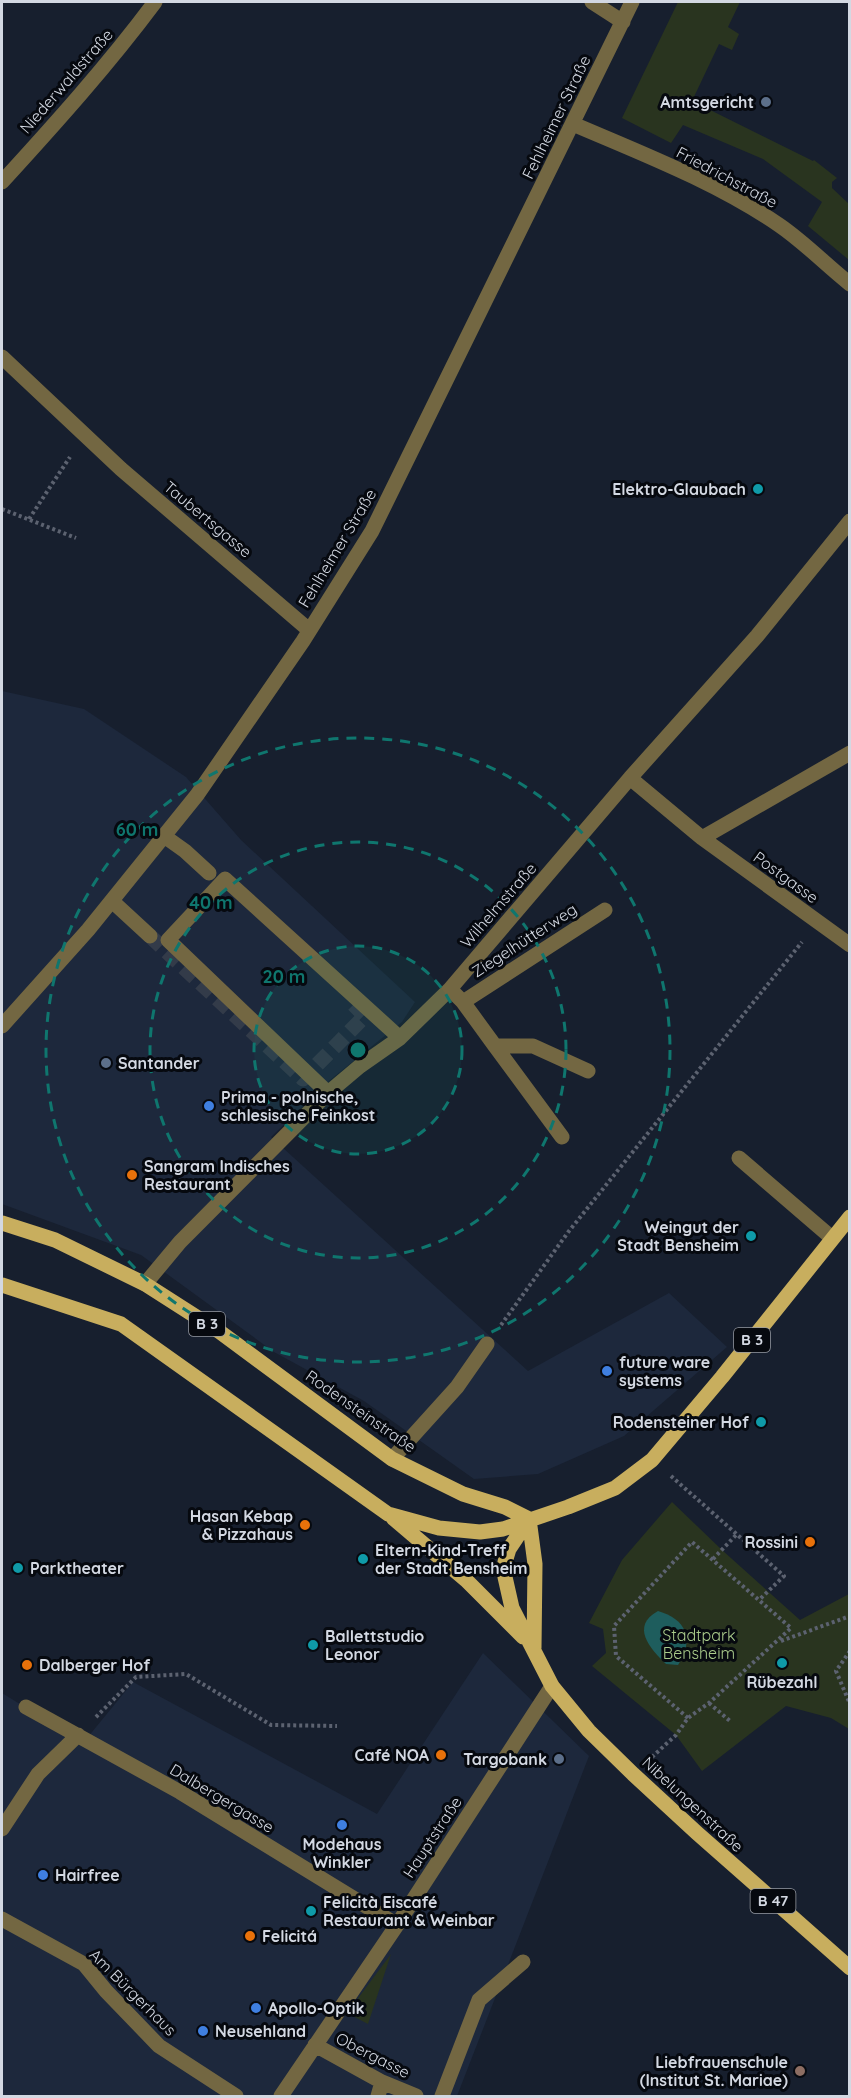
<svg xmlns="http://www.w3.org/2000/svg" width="851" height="2098" font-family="Quicksand,sans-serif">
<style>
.built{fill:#1d283c}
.green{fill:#29341f}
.water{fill:#1e5d5d}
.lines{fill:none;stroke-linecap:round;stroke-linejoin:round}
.minor-tunnel{stroke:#333b49;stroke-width:15;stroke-dasharray:15 8;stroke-linecap:butt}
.path{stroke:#5c6270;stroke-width:4;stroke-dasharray:3 3;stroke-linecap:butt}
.minor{stroke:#736742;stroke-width:15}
.major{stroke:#c8ae5e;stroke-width:15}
.ring{fill:none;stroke:#0f766e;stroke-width:3;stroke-dasharray:10 8}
.service-dot{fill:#5c6f8a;stroke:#06090f;stroke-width:2}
.culture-dot{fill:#0f9aa8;stroke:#06090f;stroke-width:2}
.shop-dot{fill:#3f7fe0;stroke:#06090f;stroke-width:2}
.food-dot{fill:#e8710a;stroke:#06090f;stroke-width:2}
.education-dot{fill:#8d6e63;stroke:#06090f;stroke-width:2}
.labels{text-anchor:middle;stroke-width:6;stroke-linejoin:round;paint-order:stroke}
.shield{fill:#06090f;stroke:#969aa3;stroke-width:1.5}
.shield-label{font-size:15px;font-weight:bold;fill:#d3d8e2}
.street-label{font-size:16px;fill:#d3d8e2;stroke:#06090f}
.poi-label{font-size:16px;font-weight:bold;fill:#d3d8e2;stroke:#06090f;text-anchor:start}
.park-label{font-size:16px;fill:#abcc8c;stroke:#06090f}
.centre{fill:#0f766e;stroke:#06090f;stroke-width:3}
.ring-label{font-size:18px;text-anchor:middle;font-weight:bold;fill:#0f766e;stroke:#06090f;stroke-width:6;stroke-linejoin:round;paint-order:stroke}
</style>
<rect width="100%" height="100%" fill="#171f2e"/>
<path class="built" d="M 2,691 L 84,709 L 186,777 L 241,840 L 415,1002 L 402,1022 L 330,1080 L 271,1137 L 528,1371 L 669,1293 L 727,1347 L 624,1436 L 538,1474 L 474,1479 L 364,1401 L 274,1352 L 141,1255 L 2,1204 Z
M 483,1653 L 589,1756 L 457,2096 L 2,2096 L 2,1693 L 83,1743 L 133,1682 L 377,1814 Z"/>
<path class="green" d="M 678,2 L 740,2 L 728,27 L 739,34 L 732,50 L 719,44 L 692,101 L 813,161 L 814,160 L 837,178 L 832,182 L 832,188 L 849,204 L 849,260 L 808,226 L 822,202 L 763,159 L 683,125 L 671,143 L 622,118 Z
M 672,1502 L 722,1550 L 800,1620 L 849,1594 L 849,1729 L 831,1718 L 786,1706 L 702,1771 L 676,1735 L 592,1666 L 606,1653 L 603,1629 L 589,1623 L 622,1560 Z
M 391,1954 L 368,2024 L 347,2013 Z"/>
<path class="water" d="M 658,1611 C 686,1619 695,1639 678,1665 L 666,1664 C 650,1649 630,1626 658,1611 Z"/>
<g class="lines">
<path class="minor-tunnel" d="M 150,936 L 303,1079 L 365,1016 L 352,1003"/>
<path class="path" d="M 2,509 L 76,538
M 29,519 L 70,457
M 501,1325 L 569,1231 L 802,942
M 671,1476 L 784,1576 L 759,1600
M 713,1559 L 737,1534
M 781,1641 L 850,1616
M 850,1651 L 836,1671 L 850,1704
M 709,1703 L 730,1721
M 96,1717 L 136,1677 L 186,1674 L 271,1725 L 337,1726
M 652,1757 L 676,1735 L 688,1718 L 709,1703 L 791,1628 L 692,1542 L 614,1626 L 616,1656 L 688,1718"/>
<path class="minor" d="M 592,2 L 623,22
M 573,124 C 643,154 716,182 779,225 C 804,242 826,265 850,284
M 2,182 C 55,124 108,65 155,2
M 2,357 L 121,469 L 309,630
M 630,778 L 702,838 L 850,945
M 164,836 L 185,851 L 209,873
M 702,838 L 850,753
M 112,901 L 150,936
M 450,989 L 463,1002 L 495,1046 L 533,1046 L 588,1071
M 463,1002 L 605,910
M 2,1026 L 88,930 L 197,795 L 303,641 L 372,531 L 632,2
M 495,1046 L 562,1137
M 328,1093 L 168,940 L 225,879 L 400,1038
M 739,1158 L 832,1238
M 145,1284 L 180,1242 L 328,1093 L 360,1066 L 400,1038 L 450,989 L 630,778 L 757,636 L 850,521
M 392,1459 L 457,1387 L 487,1344
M 26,1707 L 180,1792 L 397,1925
M 2,1829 L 38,1774 L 78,1735
M 2,1919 L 84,1964 L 106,1991 L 159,2046 L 236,2096
M 315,2045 L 382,2082 L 416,2096
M 281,2096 L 397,1925 L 552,1686
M 378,2096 L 382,2082
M 442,2096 L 479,2000 L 523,1962"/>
<path class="major" d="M 2,1223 L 55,1240 L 145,1284 L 220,1332 L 392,1459 L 463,1494 L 505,1507 L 529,1519
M 2,1285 L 121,1324 L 388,1514 L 439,1528 L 480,1532 L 503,1529 L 568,1507 L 615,1488 L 652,1460 L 722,1377 L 850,1217
M 393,1518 L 466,1580 L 523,1637
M 529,1519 L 509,1549 L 505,1562 L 505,1577 L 512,1608 L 552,1686 L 589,1731 L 633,1774 L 697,1833 L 850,1968
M 529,1519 L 535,1564 L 534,1648"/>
</g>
<circle cx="358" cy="1050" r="104" fill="#0f766e" fill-opacity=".12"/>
<g class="ring">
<circle cx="358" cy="1050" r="104"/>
<circle cx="358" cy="1050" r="208"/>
<circle cx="358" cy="1050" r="312"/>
</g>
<g class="service-dot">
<circle cx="766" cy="102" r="6"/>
<circle cx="106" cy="1063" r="6"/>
<circle cx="559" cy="1759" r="6"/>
</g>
<g class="culture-dot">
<circle cx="758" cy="489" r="6"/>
<circle cx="751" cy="1236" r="6"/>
<circle cx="761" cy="1422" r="6"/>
<circle cx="363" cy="1559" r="6"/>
<circle cx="18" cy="1568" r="6"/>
<circle cx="313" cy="1645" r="6"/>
<circle cx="782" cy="1663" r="6"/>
<circle cx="311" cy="1911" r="6"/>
</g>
<g class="shop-dot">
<circle cx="209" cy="1106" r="6"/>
<circle cx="607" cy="1371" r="6"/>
<circle cx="342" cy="1825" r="6"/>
<circle cx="43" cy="1875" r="6"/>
<circle cx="256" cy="2008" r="6"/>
<circle cx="203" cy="2031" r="6"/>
</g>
<g class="food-dot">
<circle cx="132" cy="1175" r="6"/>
<circle cx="305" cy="1525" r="6"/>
<circle cx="810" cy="1542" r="6"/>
<circle cx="27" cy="1665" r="6"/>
<circle cx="441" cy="1755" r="6"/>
<circle cx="250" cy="1936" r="6"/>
</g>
<circle class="education-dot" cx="800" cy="2071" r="6"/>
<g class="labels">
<g class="shield">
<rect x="189" y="1312" width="36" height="24" rx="4.5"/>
<rect x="734" y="1328" width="36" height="24" rx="4.5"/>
<rect x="750.5" y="1889" width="45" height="24" rx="4.5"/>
</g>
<g class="shield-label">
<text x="207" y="1329">B 3</text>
<text x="752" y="1345">B 3</text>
<text x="773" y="1906">B 47</text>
</g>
<g class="street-label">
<text transform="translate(66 81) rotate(-49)" y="6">Niederwaldstraße</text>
<text transform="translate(556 117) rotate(-64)" y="6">Fehlheimer Straße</text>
<text transform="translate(727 177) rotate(28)" y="6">Friedrichstraße</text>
<text transform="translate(208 519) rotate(40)" y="6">Taubertsgasse</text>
<text transform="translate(337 548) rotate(-59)" y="6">Fehlheimer Straße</text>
<text transform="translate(786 877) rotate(36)" y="6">Postgasse</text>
<text transform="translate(498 905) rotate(-49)" y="6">Wilhelmstraße</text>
<text transform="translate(524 940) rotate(-33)" y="6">Ziegelhütterweg</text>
<text transform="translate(361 1411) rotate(35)" y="6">Rodensteinstraße</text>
<text transform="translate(222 1798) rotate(31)" y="6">Dalbergergasse</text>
<text transform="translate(693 1804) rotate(43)" y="6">Nibelungenstraße</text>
<text transform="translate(432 1837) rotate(-57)" y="6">Hauptstraße</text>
<text transform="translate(133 1992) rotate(45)" y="6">Am Bürgerhaus</text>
<text transform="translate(373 2055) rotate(27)" y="6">Obergasse</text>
</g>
<g class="poi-label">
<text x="754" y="108" text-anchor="end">Amtsgericht</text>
<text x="746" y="495" text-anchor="end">Elektro-Glaubach</text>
<text x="118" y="1069">Santander</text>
<text x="221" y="1103">Prima - polnische,<tspan x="221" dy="18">schlesische Feinkost</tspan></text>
<text x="144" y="1172">Sangram Indisches<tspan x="144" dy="18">Restaurant</tspan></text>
<text x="739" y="1233" text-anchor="end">Weingut der<tspan x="739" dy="18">Stadt Bensheim</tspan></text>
<text x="619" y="1368">future ware<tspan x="619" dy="18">systems</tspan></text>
<text x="749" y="1428" text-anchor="end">Rodensteiner Hof</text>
<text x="293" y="1522" text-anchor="end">Hasan Kebap<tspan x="293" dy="18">&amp; Pizzahaus</tspan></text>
<text x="798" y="1548" text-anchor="end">Rossini</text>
<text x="375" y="1556">Eltern-Kind-Treff<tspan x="375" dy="18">der Stadt Bensheim</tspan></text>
<text x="30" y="1574">Parktheater</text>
<text x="325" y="1642">Ballettstudio<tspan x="325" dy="18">Leonor</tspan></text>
<text x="39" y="1671">Dalberger Hof</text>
<text x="782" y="1688" text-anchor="middle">Rübezahl</text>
<text x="429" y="1761" text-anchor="end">Café NOA</text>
<text x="547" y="1765" text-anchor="end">Targobank</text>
<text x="342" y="1850" text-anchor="middle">Modehaus<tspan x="342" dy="18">Winkler</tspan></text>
<text x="55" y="1881">Hairfree</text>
<text x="323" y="1908">Felicità Eiscafé<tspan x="323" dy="18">Restaurant &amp; Weinbar</tspan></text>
<text x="262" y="1942">Felicitá</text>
<text x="268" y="2014">Apollo-Optik</text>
<text x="215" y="2037">Neusehland</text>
<text x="788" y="2068" text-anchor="end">Liebfrauenschule<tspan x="788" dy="18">(Institut St. Mariae)</tspan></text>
</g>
<g class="park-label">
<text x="699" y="1641">Stadtpark<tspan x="699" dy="18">Bensheim</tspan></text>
</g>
</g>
<circle cx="358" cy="1050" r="9" class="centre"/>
<g class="ring-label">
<text x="137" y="836">60 m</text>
<text x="211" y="909">40 m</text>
<text x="284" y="983">20 m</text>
</g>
<rect width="851" height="2098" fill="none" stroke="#d3d8e2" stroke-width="6"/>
</svg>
